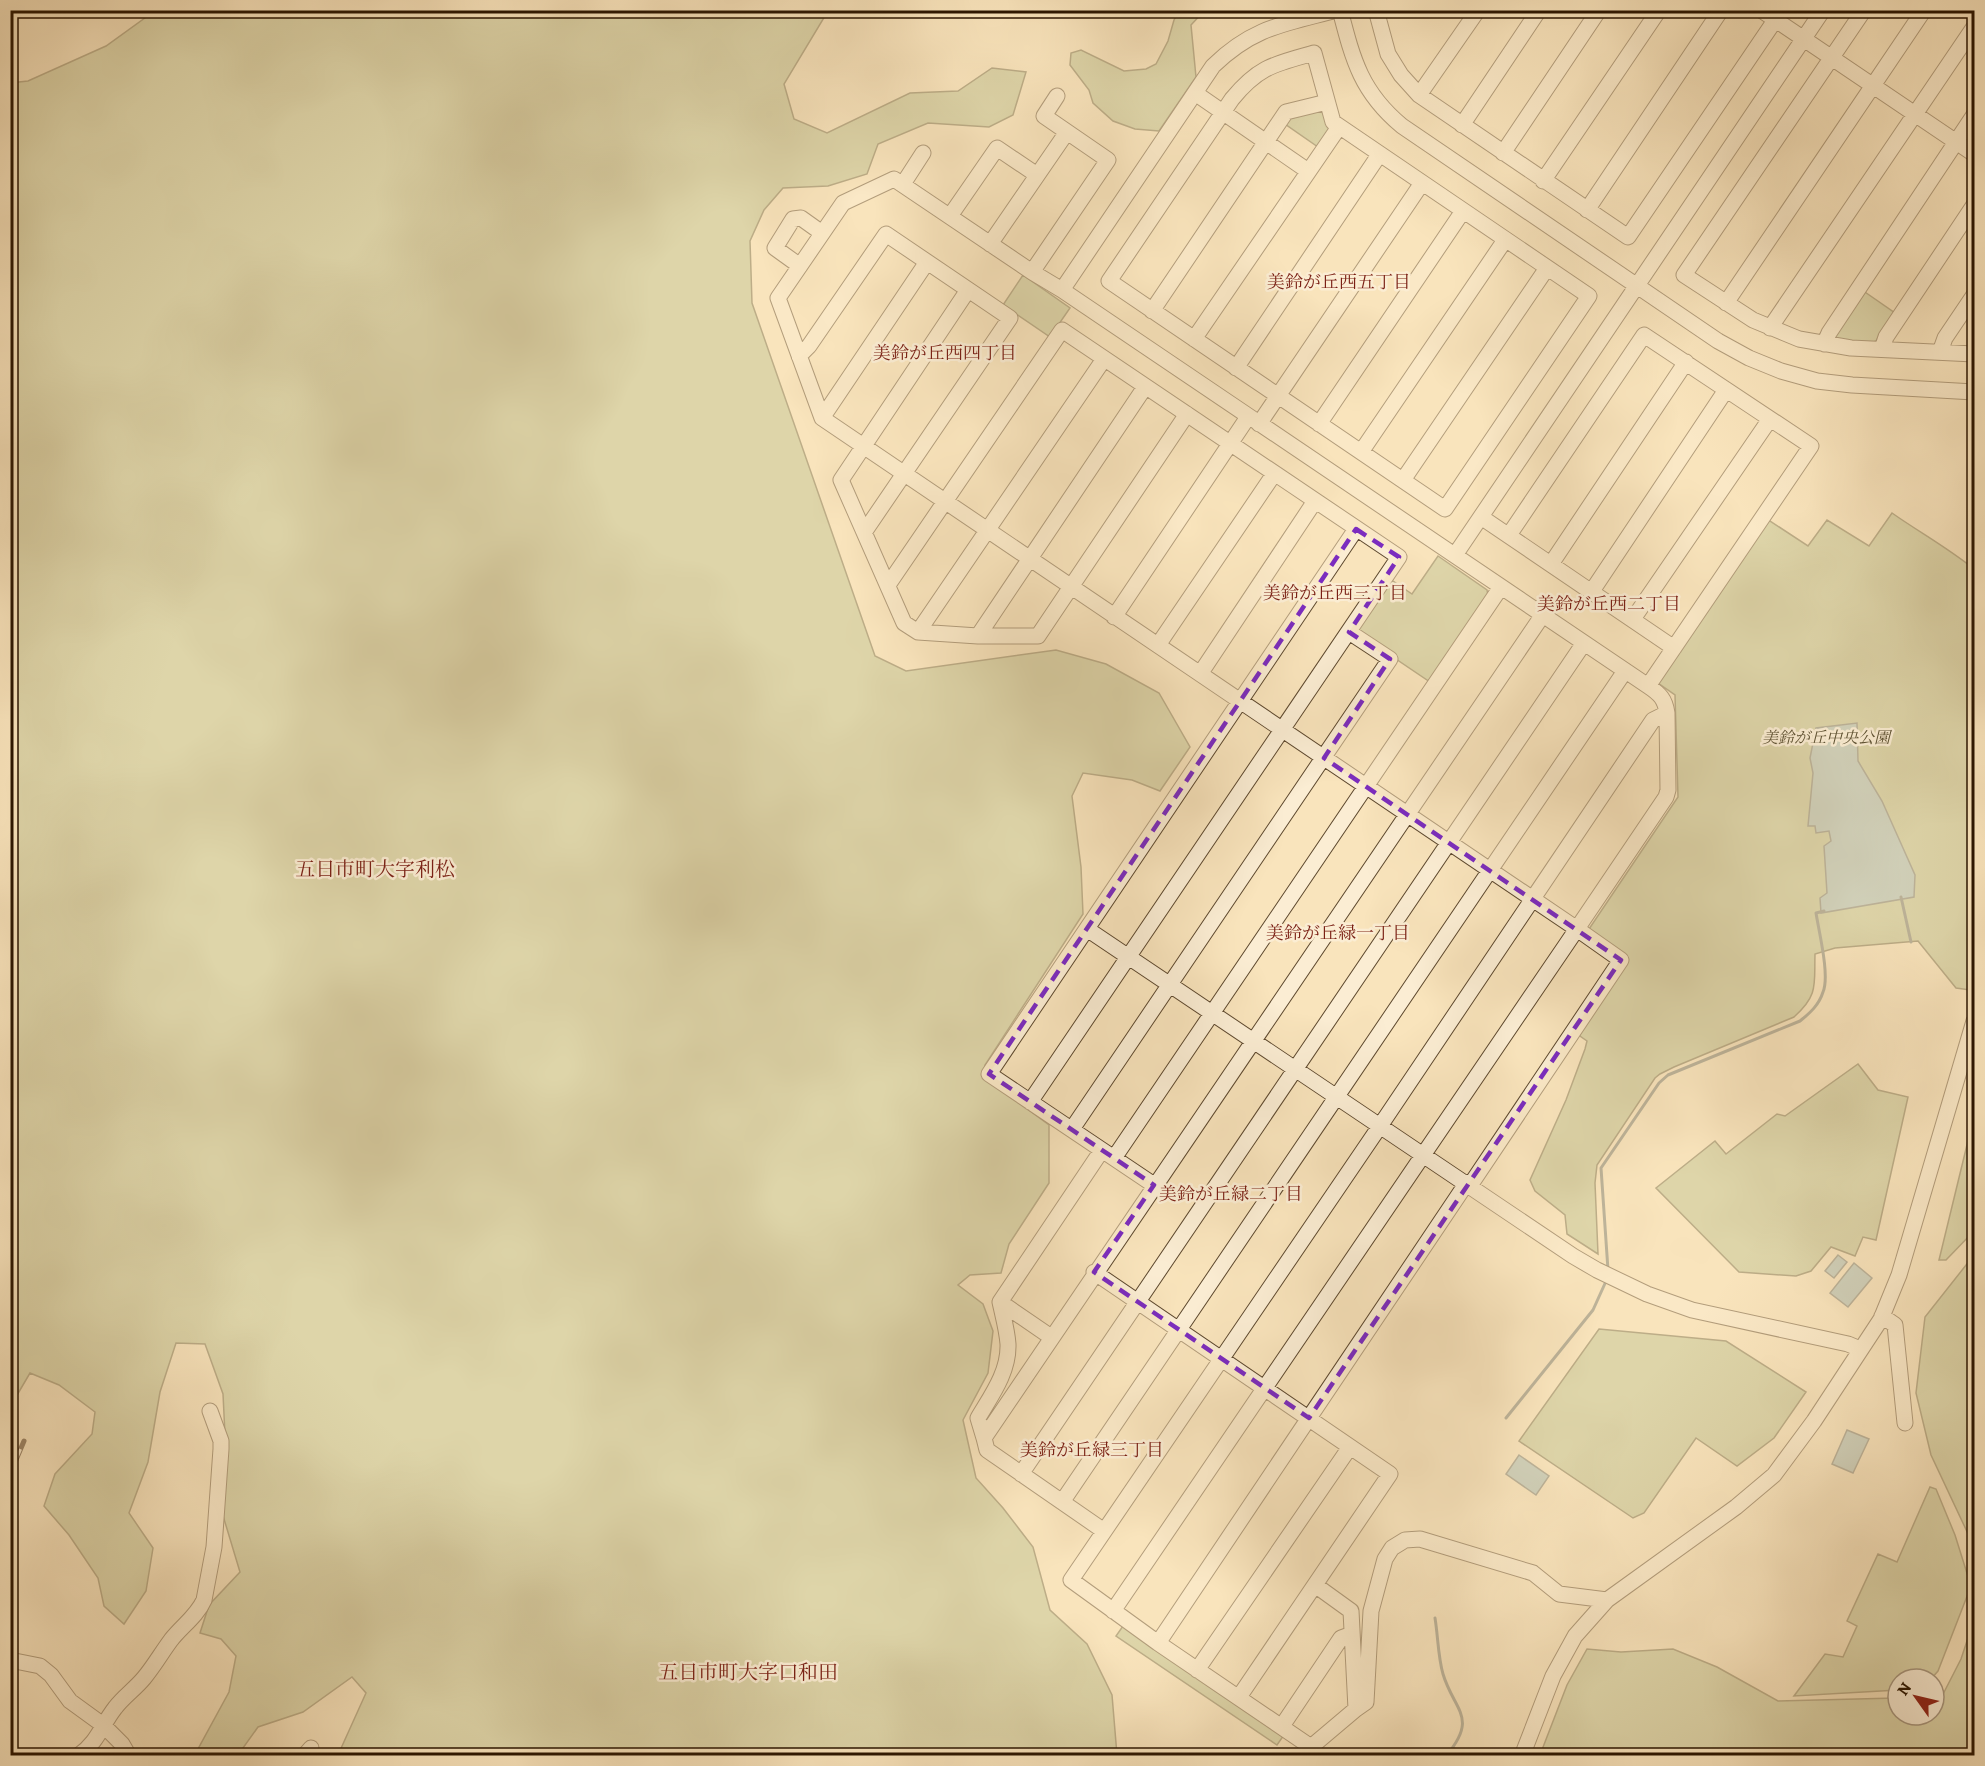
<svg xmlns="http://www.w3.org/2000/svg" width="1985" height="1766" font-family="Alegreya,'Noto Serif JP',serif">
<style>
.green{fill:#bcc492;stroke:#746c49;stroke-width:1.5}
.water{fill:#a3bcbb;stroke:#737970;stroke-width:1.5}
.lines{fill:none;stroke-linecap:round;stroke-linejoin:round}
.stream{stroke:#737970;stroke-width:3}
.minor-casing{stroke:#5e492f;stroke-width:17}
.major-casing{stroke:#2b1500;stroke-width:20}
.minor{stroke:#fbedd3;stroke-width:15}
.major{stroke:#f9e4bc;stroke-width:18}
.rail-casing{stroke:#2b1500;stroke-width:5}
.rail{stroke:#fbedd3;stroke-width:3;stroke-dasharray:9;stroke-linecap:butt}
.marked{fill:none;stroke:#7b2cbf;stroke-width:4.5;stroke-dasharray:12 8;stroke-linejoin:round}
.labels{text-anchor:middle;stroke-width:5;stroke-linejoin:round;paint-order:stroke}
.park-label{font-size:16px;font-style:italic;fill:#5e5233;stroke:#fbedd3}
.neighbourhood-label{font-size:18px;fill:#7a1f14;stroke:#fbedd3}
.quarter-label{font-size:20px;fill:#7a1f14;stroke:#fbedd3}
</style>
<rect width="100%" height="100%" fill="#f9e4bc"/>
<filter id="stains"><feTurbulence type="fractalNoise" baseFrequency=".00333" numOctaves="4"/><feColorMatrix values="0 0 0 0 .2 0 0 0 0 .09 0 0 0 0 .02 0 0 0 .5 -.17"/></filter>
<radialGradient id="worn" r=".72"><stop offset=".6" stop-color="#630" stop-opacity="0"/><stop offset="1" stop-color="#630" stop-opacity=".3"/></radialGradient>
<path class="green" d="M 156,10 L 828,11 L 784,84 L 794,119 L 827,133 L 910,93 L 958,91 L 992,68 L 1026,72 L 1013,115 L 989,127 L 928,123 L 878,144 L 867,174 L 828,186 L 783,188 L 764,210 L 750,241 L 752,303 L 875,656 L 906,671 L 1056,650 L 1106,664 L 1159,693 L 1190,747 L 1160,791 L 1132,780 L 1083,773 L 1072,796 L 1081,867 L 1083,914 L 985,1065 L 983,1076 L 1049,1125 L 1049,1183 L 1009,1244 L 1001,1273 L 970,1275 L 958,1285 L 983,1304 L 993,1331 L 988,1373 L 963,1420 L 976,1478 L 1003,1508 L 1033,1547 L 1050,1610 L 1087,1644 L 1112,1695 L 1117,1755 L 338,1755 L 366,1693 L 352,1677 L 303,1712 L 258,1727 L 238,1755 L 203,1755 L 198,1749 L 229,1692 L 236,1656 L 221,1639 L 200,1633 L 209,1605 L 240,1572 L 221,1509 L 225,1435 L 223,1394 L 205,1344 L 176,1343 L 160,1392 L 148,1462 L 129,1513 L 153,1548 L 146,1591 L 124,1624 L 104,1606 L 98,1578 L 69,1535 L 44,1506 L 55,1474 L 92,1434 L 95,1412 L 59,1385 L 30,1373 L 13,1402 C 6,1376 13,1348 17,1322 L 10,1318 L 10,83 L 28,81 L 106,46 Z
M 1179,11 L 1204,11 L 1191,25 L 1196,77 L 1159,131 L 1135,129 L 1113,121 L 1093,103 L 1089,90 L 1070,65 L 1071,53 L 1081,50 L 1124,71 L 1146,69 L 1156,64 L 1168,41 L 1174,20 Z
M 1319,110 L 1325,114 L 1329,131 L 1318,147 L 1285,124 L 1290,117 Z
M 1023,275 L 1070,308 L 1050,337 L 1003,305 Z
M 1862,290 L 1895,313 L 1876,341 L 1869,344 L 1836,341 L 1832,334 Z
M 1892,513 C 1919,532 1948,548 1974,569 L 1973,637 L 1974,637 L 1974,976 L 1970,990 L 1956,988 L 1918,941 L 1835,948 L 1815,954 C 1814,984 1819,995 1794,1017 L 1674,1067 L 1660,1074 L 1655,1078 L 1597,1165 L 1595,1183 L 1598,1254 L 1567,1234 L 1565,1215 L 1535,1191 L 1530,1180 L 1566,1100 L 1585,1049 L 1587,1041 L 1580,1036 L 1579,1031 L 1628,959 L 1589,932 L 1589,929 L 1678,797 L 1675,695 L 1658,683 L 1767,519 L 1808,546 L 1827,520 L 1869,546 Z
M 1438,556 L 1487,590 L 1488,595 L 1430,682 L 1359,634 L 1357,625 L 1390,579 L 1412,594 Z
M 1858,1064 L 1878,1090 L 1908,1097 L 1876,1240 L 1863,1237 L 1855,1256 L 1831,1247 L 1811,1271 L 1796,1276 L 1739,1272 L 1656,1188 L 1715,1141 L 1726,1154 L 1777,1114 L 1785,1116 Z
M 1974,1116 L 1974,1231 L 1946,1260 L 1939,1260 Z
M 1974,1255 L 1974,1553 L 1970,1538 L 1931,1455 L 1916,1393 L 1925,1317 Z
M 1599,1329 L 1726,1341 L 1806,1392 L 1774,1438 L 1737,1466 L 1696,1438 L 1644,1513 L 1633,1518 L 1519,1441 Z
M 1930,1487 L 1936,1489 L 1955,1535 L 1971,1586 L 1938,1671 L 1931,1679 L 1898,1679 L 1898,1690 L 1794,1696 L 1825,1654 L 1843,1657 L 1857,1626 L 1847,1621 L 1878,1554 L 1897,1562 Z
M 1974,1620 L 1974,1755 L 1540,1755 L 1567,1685 L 1587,1649 L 1621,1652 L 1673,1649 L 1717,1667 L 1778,1701 L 1896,1698 L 1898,1698 L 1898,1715 L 1934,1715 L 1934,1703 L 1938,1704 L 1961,1659 Z
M 1123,1626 L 1284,1735 L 1277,1745 L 1116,1636 Z"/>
<path class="water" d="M 1857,723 L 1858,761 L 1882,801 L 1915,875 L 1914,897 L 1821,913 L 1820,898 L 1827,893 L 1824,846 L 1831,841 L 1829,831 L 1816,833 L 1815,826 L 1808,826 L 1813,773 L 1810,758 L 1816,728 Z
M 1838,1255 L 1847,1262 L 1834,1278 L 1825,1271 Z
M 1854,1263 L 1872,1278 L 1848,1307 L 1830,1293 Z
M 1847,1430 L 1869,1439 L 1853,1473 L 1832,1464 Z
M 1519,1455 L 1549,1476 L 1536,1495 L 1506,1474 Z"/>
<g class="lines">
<path class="stream" d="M 1901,897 L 1911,942
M 1608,1270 L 1601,1168 L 1659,1083 L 1668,1075 L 1800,1021 C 1810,1013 1819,1005 1823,992 C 1830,976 1819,932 1816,913 L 1824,911
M 1506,1418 L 1593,1310 L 1607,1279
M 1435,1618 C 1438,1636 1438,1657 1443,1674 C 1454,1711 1479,1717 1446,1756
M 1453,1748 L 1467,1756"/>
<defs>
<path id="minor" d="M 1340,10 C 1353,60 1361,92 1402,126 L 1718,341 L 1749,358 L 1781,371 L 1817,381 L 1852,385 L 1974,392
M 1376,10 L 1388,54 L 1401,75 L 1419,95 L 1628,237 L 1782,10
M 1761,10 L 1974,154
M 1864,10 L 1684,275 L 1753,320 L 1799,339 L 1851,348 L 1974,354
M 1314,53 L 1333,122 L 1589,296 L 1445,509 L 1109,281 L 1232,99 C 1259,66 1275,64 1314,53 Z
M 1195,93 L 1308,171
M 1419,95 L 1478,10
M 1462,125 L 1539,10
M 1503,153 L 1599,10
M 1543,181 L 1659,10
M 903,184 L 923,153
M 1587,210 L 1721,10
M 950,216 L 997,148 L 1037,175
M 990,244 L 1067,132
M 800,266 L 775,248 L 793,219 L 801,218 L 822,233
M 1032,272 L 1108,160 L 1044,116 L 1057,96
M 968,290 L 841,480 L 904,623 L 918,632 L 978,636 L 1038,636 L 1187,414
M 1062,290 L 1213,66 C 1253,27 1284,24 1337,10
M 1726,303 L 1924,10
M 1152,311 L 1286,112 L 1327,102
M 1770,328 L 1974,27
M 1194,339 L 1339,127
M 1824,344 L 1829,333 L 1974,115
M 1882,349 L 1886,337 L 1974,205
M 1940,352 L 1945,338 L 1974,295
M 799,356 L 809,346 L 886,234 L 1010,318 L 865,531
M 1236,368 L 1379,155
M 822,418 L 927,262
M 1259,424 L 1422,183
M 1319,424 L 1463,211
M 1361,452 L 1505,240
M 1403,480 L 1547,268
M 1481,517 L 1674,648
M 1509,535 L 1644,335 L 1811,446 L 1648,686
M 1455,555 L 1823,10
M 1551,564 L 1686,362
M 888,585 L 1062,330 L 1399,557 L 1030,1102
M 1592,591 L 1726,390
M 1114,617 L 1248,417
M 1633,619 L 1770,419
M 918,632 L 1104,359
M 978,636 L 1145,387
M 1158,645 L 1274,474
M 1200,674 L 1315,501
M 1087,929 L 1573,1256 L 1597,1270 L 1647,1294 L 1692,1310 L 1848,1344 L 1860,1349
M 1072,1129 L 1390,659 L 1349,632
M 1114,1158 L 1501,587
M 1154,1185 L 989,1074 L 1356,529
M 1094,1272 L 1390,1474 L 1239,1697
M 1882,1316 L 1895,1325 L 1905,1423
M 1051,1337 L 1000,1302 L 1102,1150
M 984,1438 L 978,1418 C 991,1396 1009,1372 1008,1344 C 1007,1330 1003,1316 1000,1302
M 1021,1474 L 1584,643
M 1062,1502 L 1625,671
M 1104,1531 L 987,1450 L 984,1438 L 1542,616
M 1315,1585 L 1351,1611 L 1356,1709 L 1311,1747 L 1158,1643 L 1071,1580 L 1380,1126 L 1653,720 L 1667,713
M 1113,1611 C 1296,1338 1483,1069 1666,797 L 1668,790 L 1667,713 C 1665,699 1660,694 1648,686 L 1062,290 L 1032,272 L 894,179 L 843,203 L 778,298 L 822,418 L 1577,929 L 1621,960 L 1473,1181 L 1466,1184 L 1458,1196 L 1158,1643
M 10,1660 L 40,1666 L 51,1675 L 70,1701 L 103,1725 L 122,1744 L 129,1756
M 1197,1670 L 1350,1447
M 1356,1709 L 1366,1702 L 1371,1611 L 1385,1559 L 1392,1548 L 1405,1540 L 1420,1539 L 1533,1573 L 1559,1594 L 1607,1600
M 1282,1726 L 1341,1638 L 1352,1634
M 78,1756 C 98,1742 101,1726 115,1708 C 123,1697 135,1689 144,1678 C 154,1666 162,1652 171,1640 C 182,1626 197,1616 204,1600 L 214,1547 L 221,1449 L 221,1441 L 210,1411
M 304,1756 L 311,1748
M 1522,1756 L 1553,1676 L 1575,1636 L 1607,1600 L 1736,1507 L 1774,1475 L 1814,1421 L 1881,1319 L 1899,1275 L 1974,1021"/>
<path id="major" d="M 10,1753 L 12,1756"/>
</defs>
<use href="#minor" class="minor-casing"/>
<use href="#major" class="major-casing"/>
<use href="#minor" class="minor"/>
<use href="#major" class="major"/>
<defs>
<path id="rail" d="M 10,1474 L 24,1441"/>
</defs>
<use href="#rail" class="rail-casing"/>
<use href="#rail" class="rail"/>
</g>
<path d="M0 0H1985V1766H0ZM 1356,529 L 1399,557 L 1349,632 L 1390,659 L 1324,758 L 1621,960 L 1309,1418 L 1094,1272 L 1154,1185 L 989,1074 Z" fill="#f9e4bc" fill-opacity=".55" fill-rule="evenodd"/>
<path class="marked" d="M 1356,529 L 1399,557 L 1349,632 L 1390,659 L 1324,758 L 1621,960 L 1309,1418 L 1094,1272 L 1154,1185 L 989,1074 Z"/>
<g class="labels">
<g class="park-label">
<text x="1826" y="743">美鈴が丘中央公園</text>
</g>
<g class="neighbourhood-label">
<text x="1339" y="288">美鈴が丘西五丁目</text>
<text x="945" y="359">美鈴が丘西四丁目</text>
<text x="1335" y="599">美鈴が丘西三丁目</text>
<text x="1609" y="610">美鈴が丘西二丁目</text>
<text x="1338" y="939">美鈴が丘緑一丁目</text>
<text x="1231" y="1200">美鈴が丘緑二丁目</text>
<text x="1092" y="1456">美鈴が丘緑三丁目</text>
</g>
<g class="quarter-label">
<text x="375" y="876">五日市町大字利松</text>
<text x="748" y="1679">五日市町大字口和田</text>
</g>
</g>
<rect width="1985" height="1766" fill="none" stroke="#f9e4bc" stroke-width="36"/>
<rect x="12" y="12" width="1961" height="1742" fill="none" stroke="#2b1500" stroke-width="3"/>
<rect x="18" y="18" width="1949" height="1730" fill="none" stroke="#2b1500" stroke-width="1.5"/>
<g transform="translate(1916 1697) rotate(304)"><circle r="28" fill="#fbedd3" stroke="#a8977f" stroke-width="1.5"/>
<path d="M0-4.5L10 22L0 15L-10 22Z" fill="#8f2418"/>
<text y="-9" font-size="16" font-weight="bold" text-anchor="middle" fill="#2b1500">N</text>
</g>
<rect width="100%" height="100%" filter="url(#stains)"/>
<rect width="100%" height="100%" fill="url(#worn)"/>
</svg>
